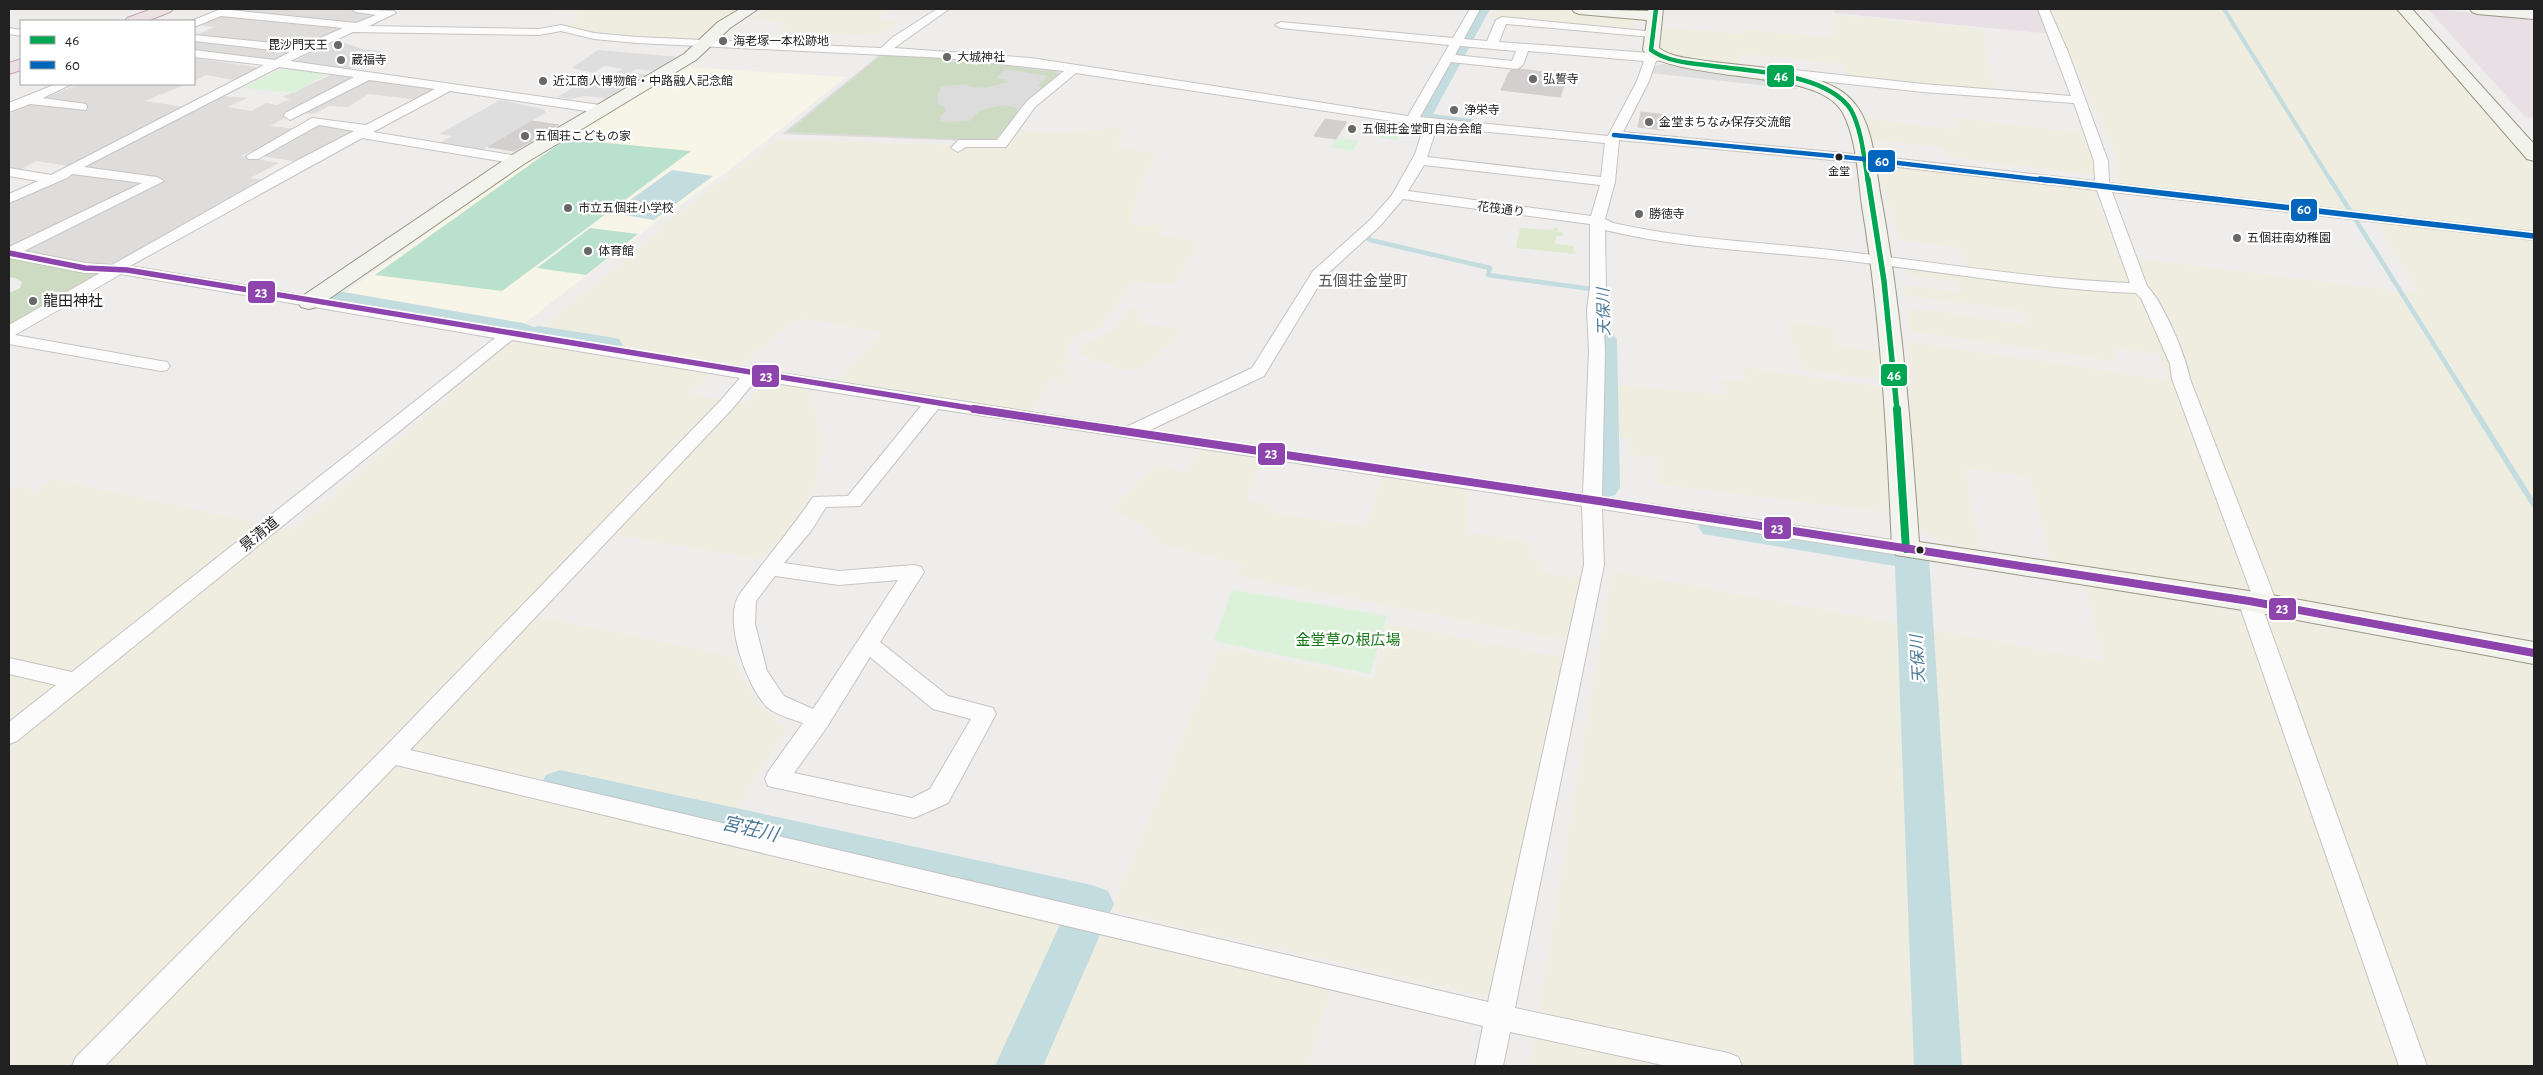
<svg xmlns="http://www.w3.org/2000/svg" width="2543" height="1075" font-family="'Alegreya Sans','Noto Sans JP',sans-serif">
<style>
.residential{fill:#dedddc}
.industrial{fill:#e8e0e5}
.education{fill:#f7f5e8}
.religious{fill:#dddcdc}
.farmland{fill:#eeede0}
.grass{fill:#dee9cd}
.forest{fill:#cddbc3}
.park{fill:#dcf1da}
.pitch{fill:#bae1cd}
.parking{fill:#dfdede}
.water{fill:#c2dcdf}
.lines{fill:none;stroke-linecap:round;stroke-linejoin:round}
.stream-far2{stroke:#c2dcdf;stroke-width:4}
.stream-far1{stroke:#c2dcdf;stroke-width:4.5}
.stream{stroke:#c2dcdf;stroke-width:5.5}
.river{fill:#c2dcdf;fill-rule:evenodd}
.building{fill:#d2cfce;stroke:#d2cfcd}
.street-casing{stroke:#c5c4c3;stroke-width:2}
.secondary-casing{stroke:#989784;stroke-width:2}
.highway-casing{stroke:#c1a4b0;stroke-width:2}
.street{fill:#fdfcfc;fill-rule:evenodd}
.secondary{fill:#f3f3ed;fill-rule:evenodd}
.highway{fill:#ebe1e3;fill-rule:evenodd}
.bus-1-far2-casing{stroke:#fff;stroke-width:7}
.bus-1-far1-casing{stroke:#fff;stroke-width:9}
.bus-1-casing{stroke:#fff;stroke-width:11}
.bus-2-far1-casing{stroke:#fff;stroke-width:7}
.bus-2-casing{stroke:#fff;stroke-width:9}
.bus-3-far1-casing{stroke:#fff;stroke-width:9}
.bus-3-casing{stroke:#fff;stroke-width:11}
.bus-1-far2{stroke:#00a651;stroke-width:4.5}
.bus-1-far1{stroke:#00a651;stroke-width:5.5}
.bus-1{stroke:#00a651;stroke-width:8}
.bus-2-far1{stroke:#0065bd;stroke-width:4.5}
.bus-2{stroke:#0065bd;stroke-width:5.5}
.bus-3-far1{stroke:#8e44ad;stroke-width:5.5}
.bus-3{stroke:#8e44ad;stroke-width:8}
.poi-dot{fill:#696868;stroke:#fff;stroke-width:2}
.bus-dot{fill:#212121;stroke:#fff;stroke-width:2}
.labels{text-anchor:middle;stroke-width:4.5;stroke-linejoin:round;paint-order:stroke}
.far-bus-label{font-size:11px;fill:#212121;stroke:#fff}
.far-poi-label{font-size:12px;fill:#212121;stroke:#fff;text-anchor:start}
.far-street-label{font-size:12px;fill:#212121;stroke:#fff}
.far-quarter-label{font-size:15px;fill:#545454;stroke:#fff}
.poi-label{font-size:15px;fill:#212121;stroke:#fff;text-anchor:start}
.street-label{font-size:15px;fill:#212121;stroke:#fff}
.park-label{font-size:15px;fill:#177817;stroke:#fff}
.water-label{font-size:16px;font-style:italic;fill:#4e7b9a;stroke:#fff}
.near-water-label{font-size:19px;font-style:italic;fill:#4e7b9a;stroke:#fff}
.line-badge{stroke:#fff;stroke-width:2}
.badge-label{font-size:14px;text-anchor:middle;font-weight:bold;fill:#fff}
</style>
<rect width="100%" height="100%" fill="#efedeb"/>
<path class="residential" d="M 244,9 L 345,9 L 384,14 L 277,61 L 194,50 L 194,36 L 214,27 L 198,25 L 220,15 L 230,16 Z
M 194,58 L 263,68 L 239,81 L 206,75 L 194,81 Z
M 335,73 L 360,77 L 270,126 L 297,129 L 241,156 L 279,163 L 250,178 L 268,181 L 113,267 L 9,249 L 9,200 L 88,164 L 224,96 L 248,98 L 227,107 L 252,111 L 266,103 L 277,105 L 290,99 L 283,97 Z
M 367,77 L 440,89 L 419,100 L 369,94 L 348,107 L 329,106 L 314,114 L 301,113 Z
M 78,84 L 187,84 L 145,101 L 185,107 L 68,166 L 36,161 L 18,171 L 9,170 L 9,114 Z
M 314,125 L 359,131 L 300,162 L 260,156 Z"/>
<path class="industrial" d="M 1834,9 L 2041,9 L 2053,34 L 1835,13 Z
M 2428,9 L 2534,18 L 2534,118 L 2525,117 Z"/>
<path class="education" d="M 688,67 L 846,77 L 724,174 L 656,222 L 522,325 L 342,295 L 479,195 L 542,153 L 605,113 Z"/>
<path class="religious" d="M 338,41 L 363,49 L 385,52 L 347,70 L 292,62 Z
M 889,53 L 989,62 L 1059,71 L 1061,75 L 996,142 L 782,134 L 878,56 Z"/>
<path class="farmland" d="M 541,9 L 744,9 L 729,17 L 703,39 L 697,40 L 611,37 L 573,28 L 570,25 L 583,13 Z
M 768,9 L 893,9 L 876,19 L 899,21 L 883,33 L 861,35 L 777,31 L 788,23 L 750,19 Z
M 1493,9 L 1545,9 L 1633,17 L 1633,30 L 1489,17 Z
M 2049,9 L 2396,9 L 2534,164 L 2534,233 L 2118,183 L 2117,156 Z
M 1835,15 L 1982,29 L 1994,90 L 1846,76 L 1843,64 L 1741,54 L 1740,65 L 1675,57 L 1661,50 L 1660,27 L 1742,34 L 1742,29 L 1834,38 Z
M 1861,118 L 1959,130 L 1955,118 L 2087,133 L 2093,154 L 2094,175 L 1947,157 L 1943,147 L 1868,140 Z
M 1107,128 L 1127,129 L 1115,147 L 1158,153 L 1149,166 L 1133,209 L 1132,225 L 1164,225 L 1159,235 L 1199,240 L 1175,284 L 1132,282 L 1101,327 L 1073,337 L 1067,347 L 1071,363 L 1060,366 L 1077,385 L 1049,381 L 1031,411 L 838,380 L 882,332 L 800,318 L 740,365 L 542,333 L 550,328 L 544,326 L 662,230 L 662,225 L 778,139 L 1008,147 L 1020,131 L 1074,132 Z
M 1878,164 L 2093,190 L 2118,256 L 2420,294 L 2376,221 L 2534,239 L 2534,639 L 2051,561 L 2030,477 L 1965,468 L 1980,549 L 1932,538 L 1918,527 L 1913,518 L 1908,342 L 2168,380 L 2159,354 L 2115,348 L 2117,361 L 1909,331 L 1908,308 L 2026,324 L 2024,311 L 1906,296 L 1903,285 L 1960,292 L 1956,282 L 1906,276 L 1906,261 L 1968,269 L 1961,248 L 1899,240 Z
M 1128,309 L 1143,310 L 1137,321 L 1184,331 L 1145,367 L 1127,371 L 1080,355 L 1079,347 L 1110,331 Z
M 1789,322 L 1835,328 L 1834,345 L 1882,352 L 1884,380 L 1803,369 L 1790,336 Z
M 513,341 L 711,374 L 688,393 L 745,405 L 770,379 L 805,388 L 815,411 L 823,444 L 817,479 L 795,522 L 761,559 L 611,534 L 536,616 L 735,657 L 743,682 L 759,704 L 787,728 L 718,840 L 1333,982 L 1308,1066 L 9,1066 L 9,486 L 36,491 L 52,479 L 293,530 Z
M 1739,367 L 1888,388 L 1887,512 L 1659,484 L 1657,457 L 1630,454 L 1630,439 L 1617,437 L 1617,385 L 1728,395 L 1718,379 L 1748,381 Z
M 1203,450 L 1262,458 L 1247,500 L 1275,507 L 1272,513 L 1366,527 L 1382,478 L 1467,489 L 1468,532 L 1530,543 L 1527,558 L 1541,561 L 1541,572 L 1575,579 L 1575,574 L 1583,576 L 1569,641 L 1237,576 L 1243,564 L 1156,543 L 1148,530 L 1111,510 L 1159,462 L 1184,474 Z
M 1612,571 L 2103,661 L 2085,585 L 2534,664 L 2534,1066 L 1530,1066 Z
M 1389,624 L 1566,658 L 1493,986 L 1488,997 L 1111,910 L 1220,647 L 1373,679 Z"/>
<path class="grass" d="M 1554,227 L 1558,228 L 1558,232 L 1563,232 L 1563,236 L 1556,236 L 1555,244 L 1573,246 L 1575,254 L 1516,248 L 1520,228 L 1553,230 Z"/>
<path class="forest" d="M 891,55 L 949,58 L 951,62 L 977,62 L 1056,72 L 1058,74 L 1042,87 L 1038,86 L 1047,76 L 1005,69 L 997,78 L 1007,80 L 1008,82 L 984,88 L 972,87 L 964,84 L 940,87 L 937,99 L 938,104 L 945,107 L 946,112 L 941,115 L 940,122 L 969,121 L 980,110 L 1004,105 L 1016,108 L 1017,113 L 994,141 L 788,132 L 879,57 Z
M 9,258 L 101,275 L 9,326 L 9,293 L 20,288 L 22,282 L 15,278 L 9,277 Z"/>
<path class="park" d="M 282,68 L 331,72 L 294,93 L 243,88 Z
M 1377,117 L 1408,121 L 1401,136 L 1396,140 L 1366,135 Z
M 1337,138 L 1359,141 L 1353,151 L 1331,147 Z
M 1232,590 L 1387,616 L 1370,674 L 1214,641 Z"/>
<path class="pitch" d="M 566,139 L 691,151 L 502,291 L 375,275 Z
M 590,228 L 638,234 L 586,275 L 537,268 Z"/>
<path class="parking" d="M 598,50 L 680,57 L 662,68 L 651,71 L 636,69 L 631,72 L 649,75 L 608,99 L 585,96 L 570,99 L 557,97 L 597,74 L 605,76 L 624,69 L 605,66 L 593,73 L 572,68 Z
M 1663,64 L 1742,72 L 1769,77 L 1792,84 L 1797,89 L 1651,73 L 1657,65 Z
M 500,100 L 538,108 L 545,110 L 545,113 L 482,150 L 440,143 L 452,136 L 439,134 Z"/>
<path class="water" d="M 672,170 L 713,176 L 654,220 L 612,213 Z"/>
<g class="lines">
<path class="stream-far2" d="M 2224,9 L 2331,181"/>
<path class="stream-far1" d="M 2330,179 L 2475,410
M 1371,232 L 1367,238 L 1370,240 L 1490,268 L 1488,275 L 1591,289"/>
<path class="stream" d="M 2474,409 L 2534,505"/>
<path class="river" d="M 1472,9 L 1490,9 L 1433,114 L 1472,119 L 1475,124 L 1472,129 C 1453,133 1431,127 1412,123 L 1409,118 Z
M 338,291 L 523,323 L 534,327 L 539,326 L 609,337 L 619,339 L 623,345 L 619,351 L 609,353 L 328,305 L 325,299 L 328,293 Z
M 1603,332 L 1613,334 L 1617,340 L 1620,488 L 1615,495 L 1604,498 L 1593,495 L 1588,488 L 1589,340 L 1593,334 Z
M 1715,515 L 1912,547 L 1924,550 L 1929,558 L 1962,1066 L 1914,1066 L 1895,566 L 1703,534 L 1698,526 L 1703,518 Z
M 560,770 L 1092,885 L 1108,891 L 1114,904 L 1108,917 L 1099,920 L 1103,928 L 1043,1066 L 995,1066 L 1064,916 L 546,797 L 540,786 L 546,775 Z"/>
</g>
<path class="building" d="M 1520,69 L 1568,75 L 1560,97 L 1501,90 L 1508,74 L 1511,70 Z
M 1641,112 L 1667,115 L 1664,130 L 1638,127 Z
M 1325,119 L 1347,122 L 1336,139 L 1314,136 Z
M 532,121 L 559,125 L 514,151 L 488,147 Z"/>
<g class="lines">
<defs>
<path id="street" d="M 221,9 L 356,23 L 376,15 L 356,12 L 351,9 L 394,11 L 396,13 L 369,26 L 539,29 L 561,25 L 594,33 L 637,37 L 881,48 L 893,37 L 937,9 L 949,9 L 894,48 L 1031,58 L 1408,116 L 1449,45 L 1281,28 L 1275,25 L 1281,22 L 1453,38 L 1470,9 L 1480,9 L 1464,39 L 1487,41 L 1496,20 L 1502,17 L 1656,32 L 1658,34 L 1652,37 L 1506,24 L 1499,42 L 1663,54 L 1663,60 L 1656,61 L 1649,81 L 1623,132 L 1864,155 L 2095,181 L 2094,161 L 2074,103 L 1923,92 L 1775,76 L 1769,72 L 1775,68 L 1923,84 L 2071,96 L 2038,9 L 2049,9 L 2068,52 L 2108,161 L 2109,183 L 2534,232 L 2534,240 L 2112,192 L 2147,286 C 2163,302 2186,356 2190,379 L 2278,606 L 2274,611 L 2264,612 L 2427,1066 L 2399,1066 L 2238,601 L 2242,596 L 2252,595 L 2172,379 L 2170,364 L 2141,298 L 2136,293 C 2037,289 1940,271 1841,260 C 1763,251 1682,249 1605,230 L 1606,287 L 1603,310 L 1605,351 L 1602,497 L 1906,542 L 1913,544 L 1916,549 L 1913,554 L 1906,556 L 1602,509 L 1604,565 L 1515,1008 L 1728,1053 L 1738,1057 L 1742,1066 L 1667,1066 L 1510,1032 L 1503,1066 L 1475,1066 L 1483,1026 L 396,765 L 105,1066 L 72,1066 L 76,1057 L 383,749 L 721,400 L 740,378 L 512,340 L 17,741 L 9,744 L 9,722 L 56,685 L 9,674 L 9,658 L 72,672 L 495,338 L 121,274 L 15,335 L 161,361 L 167,362 L 170,366 L 167,370 L 161,371 L 9,344 L 9,325 L 100,273 L 85,273 L 9,258 L 9,247 L 142,183 L 72,174 L 67,178 L 9,203 L 9,194 L 38,181 L 9,176 L 9,168 L 51,175 L 264,65 L 194,57 L 194,50 L 275,60 L 290,52 L 194,41 L 194,35 L 302,46 L 343,28 L 221,16 L 194,27 L 194,21 L 191,21 ZM 561,31 L 594,39 L 637,43 L 946,58 L 1064,71 L 1027,101 L 997,140 L 958,140 L 951,148 L 958,152 L 966,147 L 1006,147 L 1035,107 L 1076,73 L 1424,126 L 1415,154 L 1392,195 L 1370,220 L 1313,271 L 1252,368 L 1126,427 L 627,349 L 130,266 L 362,138 L 517,164 L 522,163 L 524,160 L 517,156 L 373,132 L 450,91 L 600,113 L 606,109 L 600,105 L 290,61 L 353,32 L 539,35 ZM 1460,46 L 1516,51 L 1512,61 L 1455,55 ZM 1528,51 L 1644,61 L 1637,81 L 1608,136 L 1420,117 L 1451,62 L 1517,69 L 1523,65 ZM 279,67 L 354,77 L 285,113 L 284,116 L 290,120 L 369,80 L 435,89 L 366,125 L 312,118 L 246,156 L 248,159 L 258,159 L 319,125 L 354,131 L 296,161 L 112,265 L 85,263 L 24,251 L 164,181 L 157,177 L 84,167 ZM 1437,127 L 1605,143 L 1601,177 L 1427,157 ZM 1619,140 L 1864,163 L 2097,190 L 2130,283 C 2033,279 1936,262 1839,251 C 1765,242 1687,240 1613,223 L 1605,219 L 1615,182 ZM 1424,165 L 1600,185 L 1591,216 L 1408,191 ZM 1403,199 L 1590,224 L 1590,287 L 1587,310 L 1589,351 L 1583,494 L 1148,431 L 1264,376 L 1324,277 L 1380,226 ZM 756,380 L 921,406 L 848,496 L 813,497 C 790,531 763,562 739,595 C 723,621 747,687 767,707 C 775,715 793,719 803,723 L 768,772 L 765,779 L 768,786 L 914,818 L 948,803 L 996,714 L 993,708 L 948,696 L 880,642 L 924,572 L 921,567 L 914,565 L 839,571 L 784,563 L 811,531 L 826,507 L 860,506 L 938,409 L 1582,506 L 1584,565 L 1488,1002 L 410,750 L 733,408 ZM 775,576 L 839,585 L 898,580 L 813,709 L 784,696 L 767,671 L 755,624 L 756,601 ZM 870,657 L 933,709 L 971,719 L 930,789 L 912,798 L 794,773 L 827,727 Z
M 9,28 L 21,30 L 21,36 L 9,34 Z
M 56,84 L 72,84 L 43,98 L 86,104 L 87,107 L 86,110 L 30,104 L 9,112 L 9,103 Z"/>
<path id="secondary" d="M 740,9 L 758,9 L 730,28 L 696,60 L 524,164 L 317,307 L 309,309 L 301,307 L 298,302 L 301,297 L 510,156 L 684,54 L 718,22 Z
M 1572,9 L 1648,11 L 1649,9 L 1663,9 L 1659,48 C 1672,58 1691,58 1706,61 C 1749,67 1797,67 1836,88 C 1845,93 1854,101 1860,111 C 1875,137 1876,174 1882,203 C 1902,315 1911,428 1919,542 L 2249,591 L 2534,642 L 2534,664 L 2249,611 L 1896,555 L 1892,549 C 1887,434 1881,319 1862,206 C 1858,177 1857,140 1843,113 C 1835,98 1815,90 1799,86 C 1768,76 1659,73 1643,50 L 1647,20 L 1579,14 L 1574,12 Z
M 2397,9 L 2412,9 L 2534,144 L 2534,161 L 2527,159 Z
M 2470,9 L 2534,9 L 2534,19 L 2477,14 L 2472,12 Z"/>
<path id="highway" d="M 152,9 L 173,9 L 170,12 L 147,21 L 125,21 L 127,18 Z
M 21,59 L 21,70 L 9,74 L 9,63 Z"/>
</defs>
<use href="#street" class="street-casing"/>
<use href="#secondary" class="secondary-casing"/>
<use href="#highway" class="highway-casing"/>
<use href="#street" class="street"/>
<use href="#secondary" class="secondary"/>
<use href="#highway" class="highway"/>
<defs>
<path id="bus-1-far2" d="M 1656,9 L 1651,50 C 1666,61 1687,63 1705,65 C 1746,71 1827,72 1851,110 C 1862,130 1864,159 1868,181"/>
<path id="bus-1-far1" d="M 1868,179 L 1884,281 L 1897,410"/>
<path id="bus-1" d="M 1897,409 L 1906,549"/>
<path id="bus-2-far1" d="M 1614,135 L 1864,159 L 2051,181"/>
<path id="bus-2" d="M 2040,179 L 2534,236"/>
<path id="bus-3-far1" d="M 9,253 L 85,268 L 127,270 L 982,410"/>
<path id="bus-3" d="M 974,409 L 1592,500 L 2249,601 L 2534,653"/>
</defs>
<use href="#bus-1-far2" class="bus-1-far2-casing"/>
<use href="#bus-1-far1" class="bus-1-far1-casing"/>
<use href="#bus-1" class="bus-1-casing"/>
<use href="#bus-2-far1" class="bus-2-far1-casing"/>
<use href="#bus-2" class="bus-2-casing"/>
<use href="#bus-3-far1" class="bus-3-far1-casing"/>
<use href="#bus-3" class="bus-3-casing"/>
<use href="#bus-1-far2" class="bus-1-far2"/>
<use href="#bus-1-far1" class="bus-1-far1"/>
<use href="#bus-1" class="bus-1"/>
<use href="#bus-2-far1" class="bus-2-far1"/>
<use href="#bus-2" class="bus-2"/>
<use href="#bus-3-far1" class="bus-3-far1"/>
<use href="#bus-3" class="bus-3"/>
</g>
<g class="poi-dot">
<circle cx="723" cy="41" r="5"/>
<circle cx="338" cy="45" r="5"/>
<circle cx="947" cy="57" r="5"/>
<circle cx="341" cy="60" r="5"/>
<circle cx="1533" cy="79" r="5"/>
<circle cx="543" cy="81" r="5"/>
<circle cx="1454" cy="110" r="5"/>
<circle cx="1649" cy="122" r="5"/>
<circle cx="1352" cy="129" r="5"/>
<circle cx="525" cy="136" r="5"/>
<circle cx="568" cy="208" r="5"/>
<circle cx="1639" cy="214" r="5"/>
<circle cx="2237" cy="238" r="5"/>
<circle cx="588" cy="251" r="5"/>
<circle cx="33" cy="301" r="5"/>
</g>
<g class="bus-dot">
<circle cx="1839" cy="157" r="4.5"/>
<circle cx="1920" cy="550" r="4.5"/>
</g>
<g class="labels">
<g class="far-bus-label">
<text x="1839" y="175">金堂</text>
</g>
<g class="far-poi-label">
<text x="733" y="45">海老塚一本松跡地</text>
<text x="328" y="49" text-anchor="end">毘沙門天王</text>
<text x="957" y="61">大城神社</text>
<text x="351" y="64">蔵福寺</text>
<text x="1543" y="83">弘誓寺</text>
<text x="553" y="85">近江商人博物館・中路融人記念館</text>
<text x="1464" y="114">浄栄寺</text>
<text x="1659" y="126">金堂まちなみ保存交流館</text>
<text x="1362" y="133">五個荘金堂町自治会館</text>
<text x="535" y="140">五個荘こどもの家</text>
<text x="578" y="212">市立五個荘小学校</text>
<text x="1649" y="218">勝徳寺</text>
<text x="2247" y="242">五個荘南幼稚園</text>
<text x="598" y="255">体育館</text>
</g>
<g class="far-street-label">
<text transform="translate(1501 209) rotate(7)" y="4">花筏通り</text>
</g>
<g class="far-quarter-label">
<text x="1363" y="286">五個荘金堂町</text>
</g>
<g class="poi-label">
<text x="43" y="306">龍田神社</text>
</g>
<g class="street-label">
<text transform="translate(259 534) rotate(-39)" y="5">景清道</text>
</g>
<g class="park-label">
<text x="1348" y="645">金堂草の根広場</text>
</g>
<g class="water-label">
<text transform="translate(1603 312) rotate(-91)" y="6">天保川</text>
<text transform="translate(1917 659) rotate(-93)" y="6">天保川</text>
</g>
<g class="near-water-label">
<text transform="translate(750 828) rotate(13)" y="7">宮荘川</text>
</g>
</g>
<g class="line-badge">
<rect x="1766" y="64" width="29" height="24" rx="5" fill="#00a651"/>
<rect x="1867" y="149" width="29" height="24" rx="5" fill="#0065bd"/>
<rect x="2290" y="198" width="28" height="24" rx="5" fill="#0065bd"/>
<rect x="247" y="280" width="29" height="24" rx="5" fill="#8e44ad"/>
<rect x="1880" y="363" width="28" height="24" rx="5" fill="#00a651"/>
<rect x="751" y="364" width="29" height="24" rx="5" fill="#8e44ad"/>
<rect x="1257" y="442" width="29" height="24" rx="5" fill="#8e44ad"/>
<rect x="1763" y="516" width="29" height="24" rx="5" fill="#8e44ad"/>
<rect x="2268" y="597" width="29" height="24" rx="5" fill="#8e44ad"/>
</g>
<g class="badge-label">
<text x="1781" y="81">46</text>
<text x="1882" y="166">60</text>
<text x="2304" y="214">60</text>
<text x="261" y="297">23</text>
<text x="1894" y="380">46</text>
<text x="766" y="381">23</text>
<text x="1271" y="458">23</text>
<text x="1777" y="533">23</text>
<text x="2282" y="613">23</text>
</g>
<rect width="2543" height="1075" fill="none" stroke="#212121" stroke-width="20"/>
<rect x="20" y="20" width="175" height="65" fill="#ffffff" stroke="#a6a6a6"/>
<rect x="30" y="36" width="25" height="8" fill="#00a651" stroke="#a6a6a6"/>
<text x="65" y="45" font-size="15" fill="#212121">46</text>
<rect x="30" y="61" width="25" height="8" fill="#0065bd" stroke="#a6a6a6"/>
<text x="65" y="70" font-size="15" fill="#212121">60</text>
</svg>
